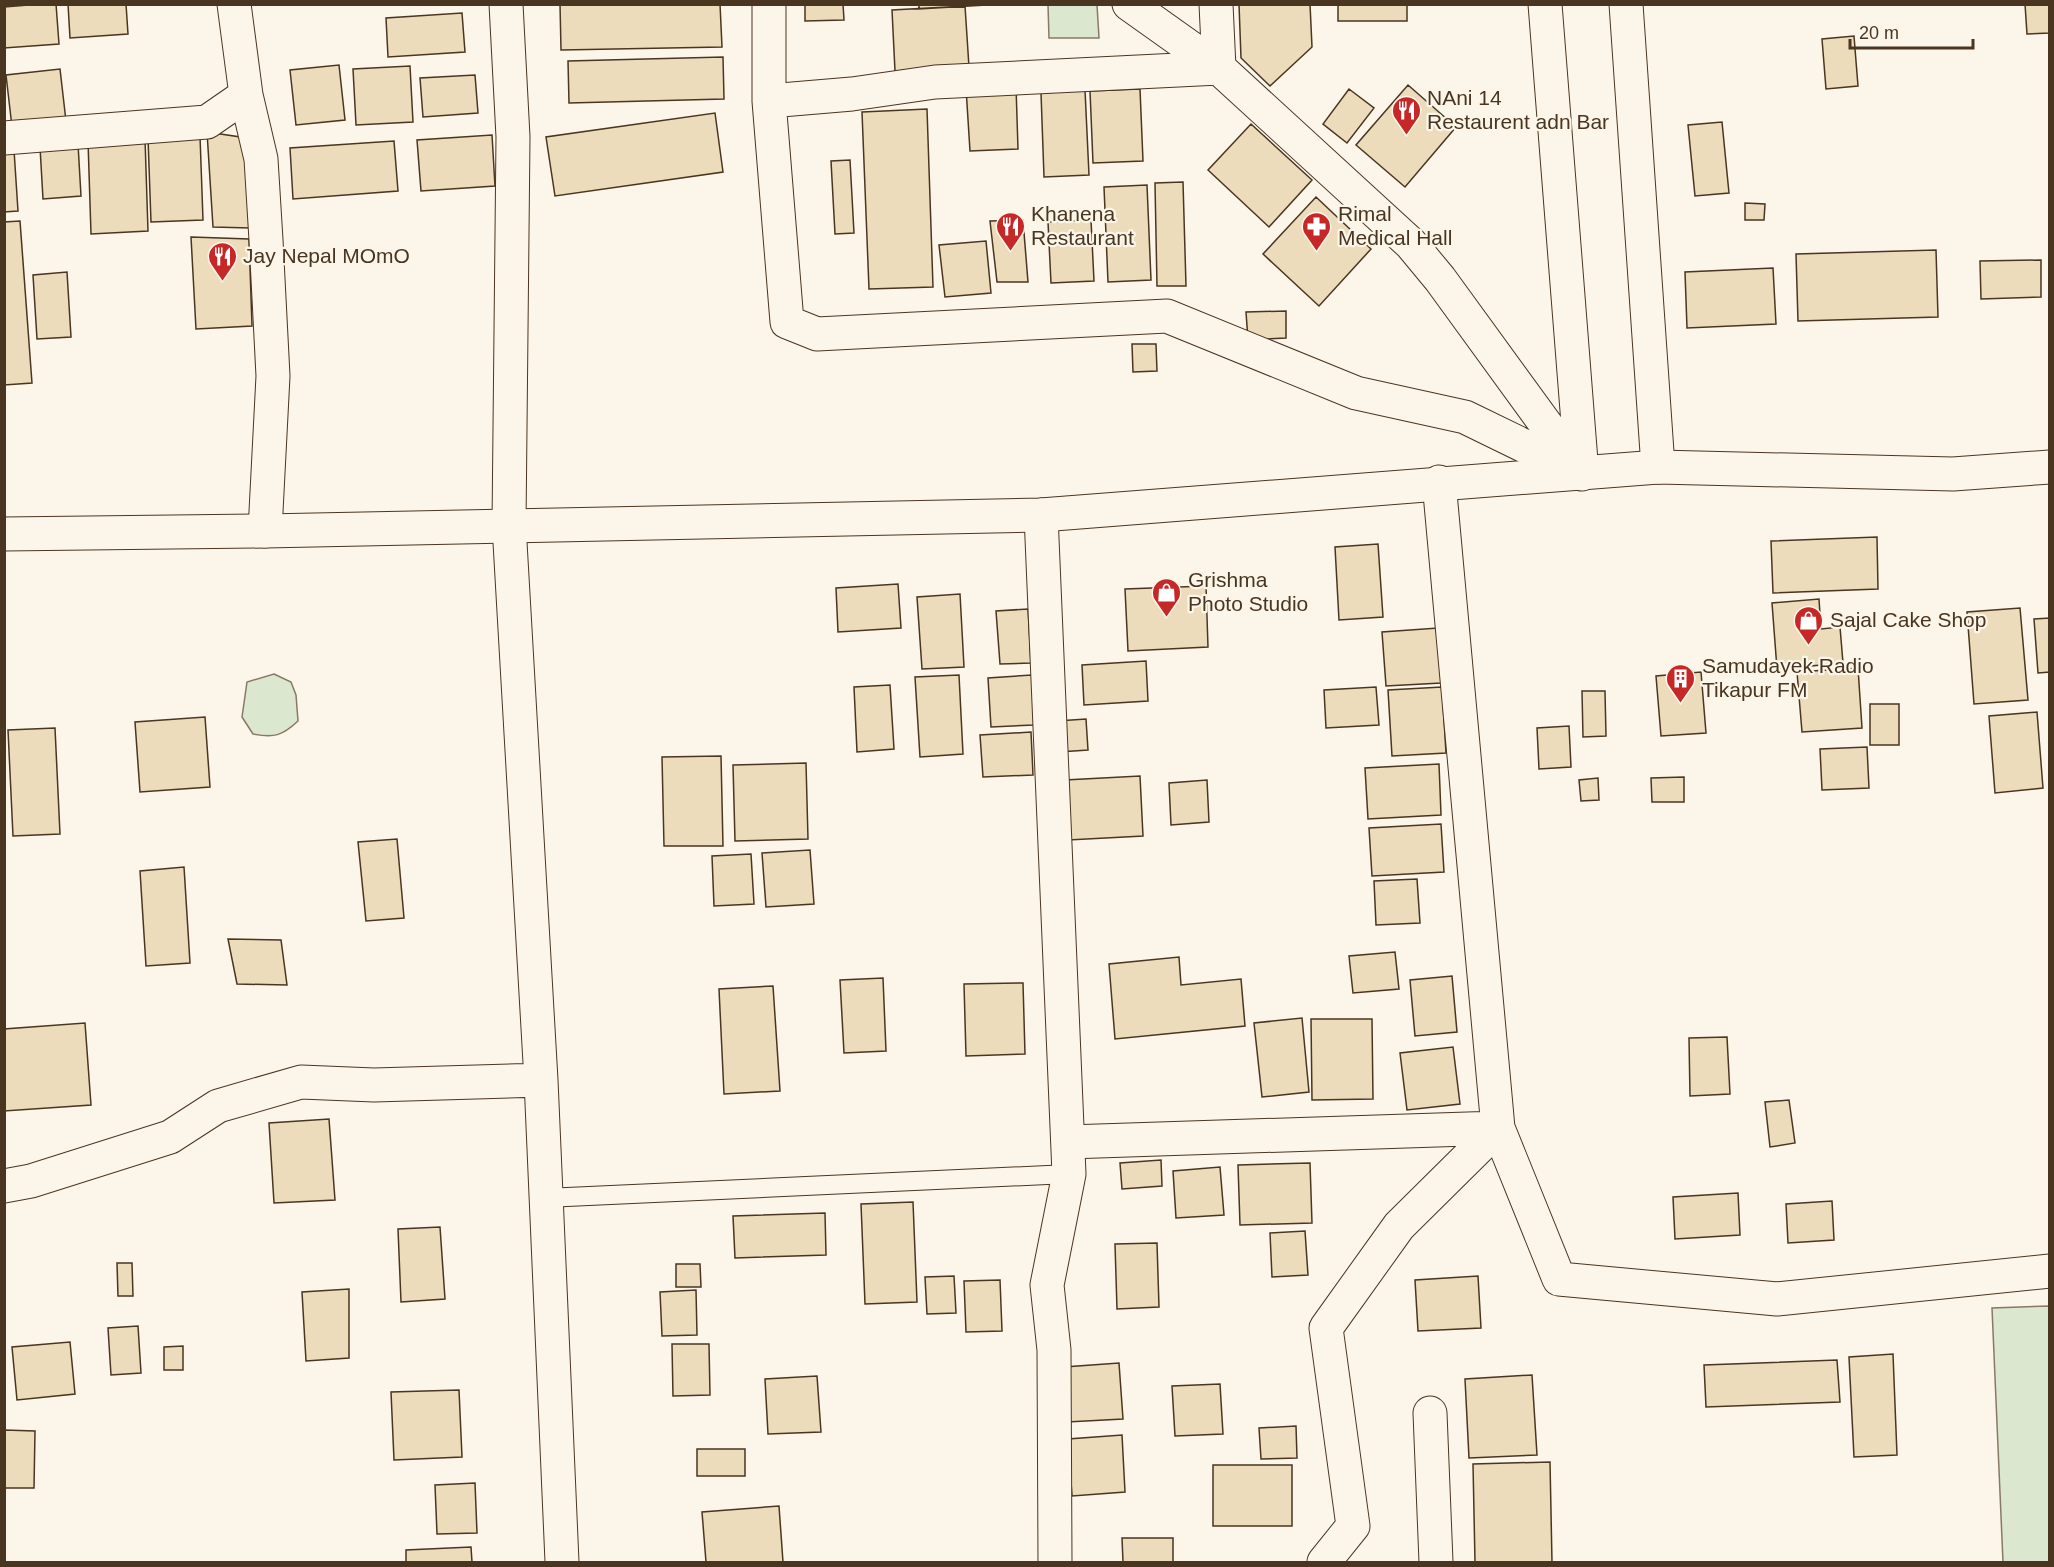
<svg xmlns="http://www.w3.org/2000/svg" width="2054" height="1567" font-family="Helvetica,sans-serif">
<style>
.green{fill:#dce7d0;stroke:#887966;stroke-width:1.5}
.building{fill:#ecdcbc;stroke:#4a3520;stroke-width:1.5}
.lines{fill:none;stroke-linecap:round;stroke-linejoin:round}
.service-casing{stroke:#4a3520;stroke-width:20}
.minor-casing{stroke:#4a3520;stroke-width:35}
.tertiary-casing{stroke:#4a3520;stroke-width:35}
.service{stroke:#fbf6e9;stroke-width:18}
.minor{stroke:#fbf6e9;stroke-width:33}
.tertiary{stroke:#fbf6e9;stroke-width:33}
.labels{text-anchor:middle;stroke-width:4.5;stroke-linejoin:round;paint-order:stroke}
.poi-label{font-size:21px;fill:#4a3520;stroke:#fbf6e9;text-anchor:start}
</style>
<rect width="100%" height="100%" fill="#fbf6e9"/>
<path class="green" d="M 1048,5 L 1097,5 L 1099,38 L 1049,38 Z
M 274,674 L 291,682 L 296,695 L 298,721 C 282,736 274,738 253,734 L 242,717 L 247,682 Z
M 2049,1306 L 2049,1562 L 2003,1562 L 1992,1308 Z"/>
<path class="building" d="M 41,4 L 56,4 L 59,44 L 4,48 L 4,7 Z
M 68,4 L 126,4 L 128,34 L 70,38 Z
M 560,4 L 720,4 L 722,47 L 561,50 Z
M 805,4 L 843,4 L 844,20 L 805,21 Z
M 919,4 L 986,4 L 986,5 L 919,9 Z
M 1239,4 L 1310,4 L 1312,47 L 1270,86 L 1241,58 Z
M 1338,4 L 1407,4 L 1407,21 L 1338,21 Z
M 2025,4 L 2050,4 L 2050,33 L 2027,34 Z
M 965,6 L 969,67 L 895,71 L 892,10 Z
M 462,13 L 465,52 L 388,57 L 386,18 Z
M 1854,36 L 1858,86 L 1826,89 L 1822,39 Z
M 723,57 L 724,99 L 569,103 L 568,61 Z
M 339,65 L 345,120 L 296,125 L 290,70 Z
M 410,66 L 413,122 L 356,125 L 353,69 Z
M 60,69 L 66,121 L 12,127 L 6,75 Z
M 475,75 L 478,113 L 423,117 L 420,78 Z
M 1408,85 L 1456,127 L 1405,187 L 1356,145 Z
M 1016,86 L 1018,149 L 970,151 L 966,88 Z
M 1140,89 L 1143,161 L 1093,163 L 1090,91 Z
M 1349,89 L 1374,108 L 1347,143 L 1323,124 Z
M 1085,90 L 1089,175 L 1044,177 L 1041,93 Z
M 927,109 L 933,287 L 869,289 L 862,112 Z
M 715,113 L 723,172 L 555,196 L 546,137 Z
M 1722,122 L 1729,193 L 1695,196 L 1688,125 Z
M 1251,124 L 1312,180 L 1269,227 L 1208,170 Z
M 207,132 L 247,138 L 250,228 L 213,227 Z
M 492,135 L 495,186 L 421,191 L 417,140 Z
M 200,136 L 203,220 L 151,222 L 148,138 Z
M 145,139 L 148,231 L 91,234 L 88,141 Z
M 394,141 L 398,191 L 293,199 L 290,148 Z
M 78,144 L 81,196 L 43,199 L 40,147 Z
M 14,150 L 18,211 L 4,212 L 4,151 Z
M 850,160 L 854,233 L 835,234 L 831,161 Z
M 1183,182 L 1186,286 L 1157,286 L 1155,183 Z
M 1147,185 L 1151,280 L 1108,282 L 1104,187 Z
M 1316,197 L 1371,249 L 1319,306 L 1263,254 Z
M 1745,203 L 1765,204 L 1764,220 L 1745,220 Z
M 1023,220 L 1028,282 L 997,282 L 990,221 Z
M 1091,220 L 1094,281 L 1051,283 L 1048,222 Z
M 20,221 L 32,383 L 4,385 L 4,222 Z
M 191,237 L 249,239 L 252,326 L 196,329 Z
M 986,241 L 991,293 L 945,297 L 939,245 Z
M 1936,250 L 1938,317 L 1798,321 L 1796,254 Z
M 2041,260 L 2041,297 L 1981,299 L 1980,261 Z
M 1773,268 L 1776,324 L 1687,328 L 1685,272 Z
M 67,272 L 71,337 L 37,339 L 33,275 Z
M 1286,311 L 1286,338 L 1248,340 L 1246,312 Z
M 1132,344 L 1156,344 L 1157,371 L 1133,372 Z
M 1877,537 L 1878,589 L 1773,593 L 1771,541 Z
M 1378,544 L 1383,617 L 1339,620 L 1335,547 Z
M 898,584 L 901,628 L 838,632 L 836,588 Z
M 1206,586 L 1208,647 L 1128,651 L 1125,589 Z
M 960,594 L 964,667 L 922,669 L 917,597 Z
M 1819,599 L 1821,629 L 1840,627 L 1843,663 L 1777,669 L 1772,603 Z
M 2020,608 L 2028,700 L 1974,704 L 1967,612 Z
M 1028,609 L 1031,663 L 1000,664 L 996,611 Z
M 2050,618 L 2050,672 L 2038,673 L 2034,619 Z
M 1438,628 L 1441,683 L 1386,686 L 1382,632 Z
M 1146,661 L 1148,701 L 1084,705 L 1082,665 Z
M 1858,668 L 1862,728 L 1802,732 L 1797,672 Z
M 1701,672 L 1706,733 L 1661,736 L 1656,676 Z
M 959,675 L 963,754 L 920,757 L 915,677 Z
M 1032,675 L 1034,725 L 991,727 L 988,678 Z
M 890,685 L 894,749 L 857,752 L 854,687 Z
M 1376,687 L 1379,725 L 1326,728 L 1324,690 Z
M 1442,687 L 1446,753 L 1392,756 L 1388,690 Z
M 1582,691 L 1605,691 L 1606,736 L 1583,737 Z
M 1870,704 L 1899,704 L 1899,745 L 1870,745 Z
M 2037,712 L 2043,788 L 1995,793 L 1989,716 Z
M 205,717 L 210,787 L 140,792 L 135,722 Z
M 1086,719 L 1088,750 L 1059,752 L 1057,721 Z
M 1569,726 L 1571,767 L 1539,769 L 1537,728 Z
M 55,728 L 60,834 L 13,836 L 8,730 Z
M 1031,732 L 1033,775 L 983,777 L 980,735 Z
M 1867,747 L 1869,788 L 1822,790 L 1820,749 Z
M 721,756 L 723,846 L 664,846 L 662,757 Z
M 806,763 L 808,839 L 735,841 L 733,765 Z
M 1439,764 L 1441,815 L 1368,819 L 1365,768 Z
M 1140,776 L 1143,836 L 1068,840 L 1065,780 Z
M 1684,777 L 1684,802 L 1652,802 L 1651,778 Z
M 1598,778 L 1599,800 L 1581,801 L 1579,780 Z
M 1207,780 L 1209,822 L 1171,825 L 1169,783 Z
M 1441,824 L 1444,872 L 1372,876 L 1369,828 Z
M 397,839 L 404,918 L 366,921 L 358,842 Z
M 810,850 L 814,904 L 766,907 L 762,853 Z
M 751,854 L 754,904 L 714,906 L 712,856 Z
M 184,867 L 190,963 L 146,966 L 140,871 Z
M 1417,879 L 1420,923 L 1376,925 L 1374,881 Z
M 228,939 L 281,940 L 287,985 L 237,984 Z
M 1395,952 L 1399,989 L 1353,993 L 1349,956 Z
M 1179,957 L 1181,985 L 1241,979 L 1245,1026 L 1115,1039 L 1109,964 Z
M 1452,976 L 1457,1032 L 1415,1036 L 1410,980 Z
M 883,978 L 886,1051 L 844,1053 L 840,980 Z
M 1023,983 L 1025,1054 L 966,1056 L 964,984 Z
M 773,986 L 780,1091 L 724,1094 L 719,989 Z
M 1302,1018 L 1309,1092 L 1262,1097 L 1254,1023 Z
M 1311,1019 L 1372,1019 L 1373,1099 L 1312,1100 Z
M 85,1023 L 91,1105 L 4,1111 L 4,1029 Z
M 1727,1037 L 1730,1094 L 1690,1096 L 1689,1038 Z
M 1453,1047 L 1460,1104 L 1407,1110 L 1400,1053 Z
M 1789,1100 L 1795,1143 L 1770,1147 L 1765,1102 Z
M 329,1119 L 335,1200 L 274,1203 L 269,1123 Z
M 1161,1160 L 1162,1186 L 1122,1189 L 1120,1163 Z
M 1310,1163 L 1312,1223 L 1240,1225 L 1238,1165 Z
M 1220,1167 L 1224,1215 L 1176,1218 L 1173,1171 Z
M 1738,1193 L 1740,1235 L 1675,1239 L 1673,1197 Z
M 1832,1201 L 1834,1240 L 1788,1243 L 1786,1204 Z
M 913,1202 L 917,1302 L 865,1304 L 861,1204 Z
M 825,1213 L 826,1255 L 735,1258 L 733,1216 Z
M 440,1227 L 445,1299 L 401,1302 L 398,1229 Z
M 1305,1231 L 1308,1275 L 1272,1277 L 1270,1233 Z
M 1157,1243 L 1159,1307 L 1117,1309 L 1115,1244 Z
M 117,1263 L 132,1263 L 133,1296 L 118,1296 Z
M 676,1264 L 700,1264 L 701,1287 L 676,1287 Z
M 954,1276 L 956,1313 L 927,1314 L 925,1277 Z
M 1478,1276 L 1481,1328 L 1418,1331 L 1415,1280 Z
M 1000,1280 L 1002,1331 L 966,1332 L 964,1281 Z
M 349,1289 L 349,1358 L 306,1361 L 302,1292 Z
M 696,1290 L 697,1335 L 662,1336 L 660,1292 Z
M 138,1326 L 141,1373 L 111,1375 L 108,1328 Z
M 70,1342 L 75,1394 L 17,1400 L 12,1347 Z
M 672,1344 L 709,1344 L 710,1395 L 673,1396 Z
M 183,1346 L 183,1370 L 164,1370 L 164,1347 Z
M 1893,1354 L 1897,1455 L 1854,1457 L 1849,1357 Z
M 1837,1360 L 1840,1402 L 1706,1407 L 1704,1365 Z
M 1119,1363 L 1123,1419 L 1067,1422 L 1064,1367 Z
M 1532,1375 L 1537,1455 L 1469,1458 L 1465,1379 Z
M 817,1376 L 821,1432 L 768,1434 L 765,1379 Z
M 1220,1384 L 1223,1434 L 1175,1436 L 1172,1386 Z
M 459,1390 L 462,1457 L 394,1460 L 391,1392 Z
M 1296,1426 L 1297,1458 L 1261,1459 L 1259,1428 Z
M 4,1430 L 35,1431 L 34,1488 L 4,1488 Z
M 1122,1435 L 1125,1492 L 1072,1496 L 1068,1439 Z
M 697,1449 L 745,1449 L 745,1476 L 697,1476 Z
M 1550,1462 L 1552,1562 L 1475,1562 L 1473,1464 Z
M 1213,1465 L 1292,1465 L 1292,1526 L 1213,1526 Z
M 475,1483 L 477,1533 L 437,1534 L 435,1485 Z
M 779,1506 L 783,1562 L 706,1562 L 702,1512 Z
M 1122,1538 L 1173,1538 L 1173,1562 L 1123,1562 Z
M 471,1547 L 472,1562 L 406,1562 L 406,1550 Z"/>
<g class="lines">
<defs>
<path id="service" d="M 545,1198 L 1069,1174"/>
<path id="minor" d="M 234,4 L 246,95 L 261,159 L 266,240 L 273,376 L 265,531
M 506,4 L 513,137 L 509,525 L 541,1080 L 562,1562
M 769,4 L 769,101
M 1129,4 L 1219,68
M 1216,4 L 1219,68 L 1411,244 L 1440,279 L 1579,470
M 1545,4 L 1582,474
M 1626,4 L 1658,467
M 1219,68 L 935,82 L 852,94 L 769,101 L 787,322 L 817,334 L 1167,316 L 1356,393 L 1465,417 L 1582,474
M 4,138 L 207,122 L 246,95
M 1041,515 L 1069,1174 L 1047,1285 L 1054,1350 L 1055,1562
M 1068,1142 L 1498,1128 L 1439,482
M 4,1186 L 31,1181 L 170,1137 L 218,1106 L 301,1082 L 374,1085 L 541,1080
M 1430,1413 L 1436,1562
M 1324,1562 L 1353,1526 L 1326,1328 L 1399,1226 L 1498,1128 L 1559,1279 L 1777,1299 L 2050,1271"/>
<path id="tertiary" d="M 4,534 L 265,531 L 1041,515 L 1658,467 L 1953,474 L 2050,467"/>
</defs>
<use href="#service" class="service-casing"/>
<use href="#minor" class="minor-casing"/>
<use href="#tertiary" class="tertiary-casing"/>
<use href="#service" class="service"/>
<use href="#minor" class="minor"/>
<use href="#tertiary" class="tertiary"/>
</g>
<defs>
<symbol id="restaurant-pin" viewBox="-11 -11 22 30"><path d="M0 17L-7.5 6A9.5 9.5 0 1 1 7.5 6Z" fill="#c62828" stroke="#fbf6e9"/><path d="M-5-6h1v4h1v-4h1v4h1v-4h1v5L-1.5 .5V6h-2V.5L-5-1ZM5-6V6H3V1.5H1.5Q1.5-4 5-6Z" fill="#fff"/></symbol>
<symbol id="pharmacy-pin" viewBox="-11 -11 22 30"><path d="M0 17L-7.5 6A9.5 9.5 0 1 1 7.5 6Z" fill="#c62828" stroke="#fbf6e9"/><path d="M-2-6h4v4h4v4h-4v4h-4v-4h-4v-4h4Z" fill="#fff"/></symbol>
<symbol id="shop-pin" viewBox="-11 -11 22 30"><path d="M0 17L-7.5 6A9.5 9.5 0 1 1 7.5 6Z" fill="#c62828" stroke="#fbf6e9"/><path d="M-5-2.5h2.3a2.7 3.5 0 0 1 5.4 0H5L5.5 6h-11ZM-1.5-2.5h3a1.5 2.3 0 0 0-3 0Z" fill="#fff"/></symbol>
<symbol id="building-pin" viewBox="-11 -11 22 30"><path d="M0 17L-7.5 6A9.5 9.5 0 1 1 7.5 6Z" fill="#c62828" stroke="#fbf6e9"/><path d="M-4-6H4V6H1V3H-1V6H-4ZM-2.5-4.3h1.7v1.8h-1.7ZM.8-4.3h1.7v1.8H.8ZM-2.5-1h1.7V.8h-1.7ZM.8-1h1.7V.8H.8Z" fill="#fff"/></symbol>
</defs>
<g fill-rule="evenodd">
<use href="#restaurant-pin" x="1390" y="94" width="33" height="45"/>
<use href="#restaurant-pin" x="994" y="210" width="33" height="45"/>
<use href="#pharmacy-pin" x="1300" y="210" width="33" height="45"/>
<use href="#restaurant-pin" x="206" y="240" width="33" height="45"/>
<use href="#shop-pin" x="1150" y="576" width="33" height="45"/>
<use href="#shop-pin" x="1792" y="604" width="33" height="45"/>
<use href="#building-pin" x="1664" y="662" width="33" height="45"/>
</g>
<g class="labels">
<g class="poi-label">
<text x="1427" y="105">NAni 14<tspan x="1427" dy="24">Restaurent adn Bar</tspan></text>
<text x="1031" y="221">Khanena<tspan x="1031" dy="24">Restaurant</tspan></text>
<text x="1338" y="221">Rimal<tspan x="1338" dy="24">Medical Hall</tspan></text>
<text x="243" y="263">Jay Nepal MOmO</text>
<text x="1188" y="587">Grishma<tspan x="1188" dy="24">Photo Studio</tspan></text>
<text x="1830" y="627">Sajal Cake Shop</text>
<text x="1702" y="673">Samudayek Radio<tspan x="1702" dy="24">Tikapur FM</tspan></text>
</g>
</g>
<rect width="2054" height="1567" fill="none" stroke="#4a3520" stroke-width="12"/>
<path d="M1850 39v9h123v-9" fill="none" stroke="#4a3520" stroke-width="3"/>
<text x="1859" y="39" font-size="18" fill="#4a3520" stroke="#fbf6e9" stroke-width="4.5" paint-order="stroke">20 m</text>
</svg>
